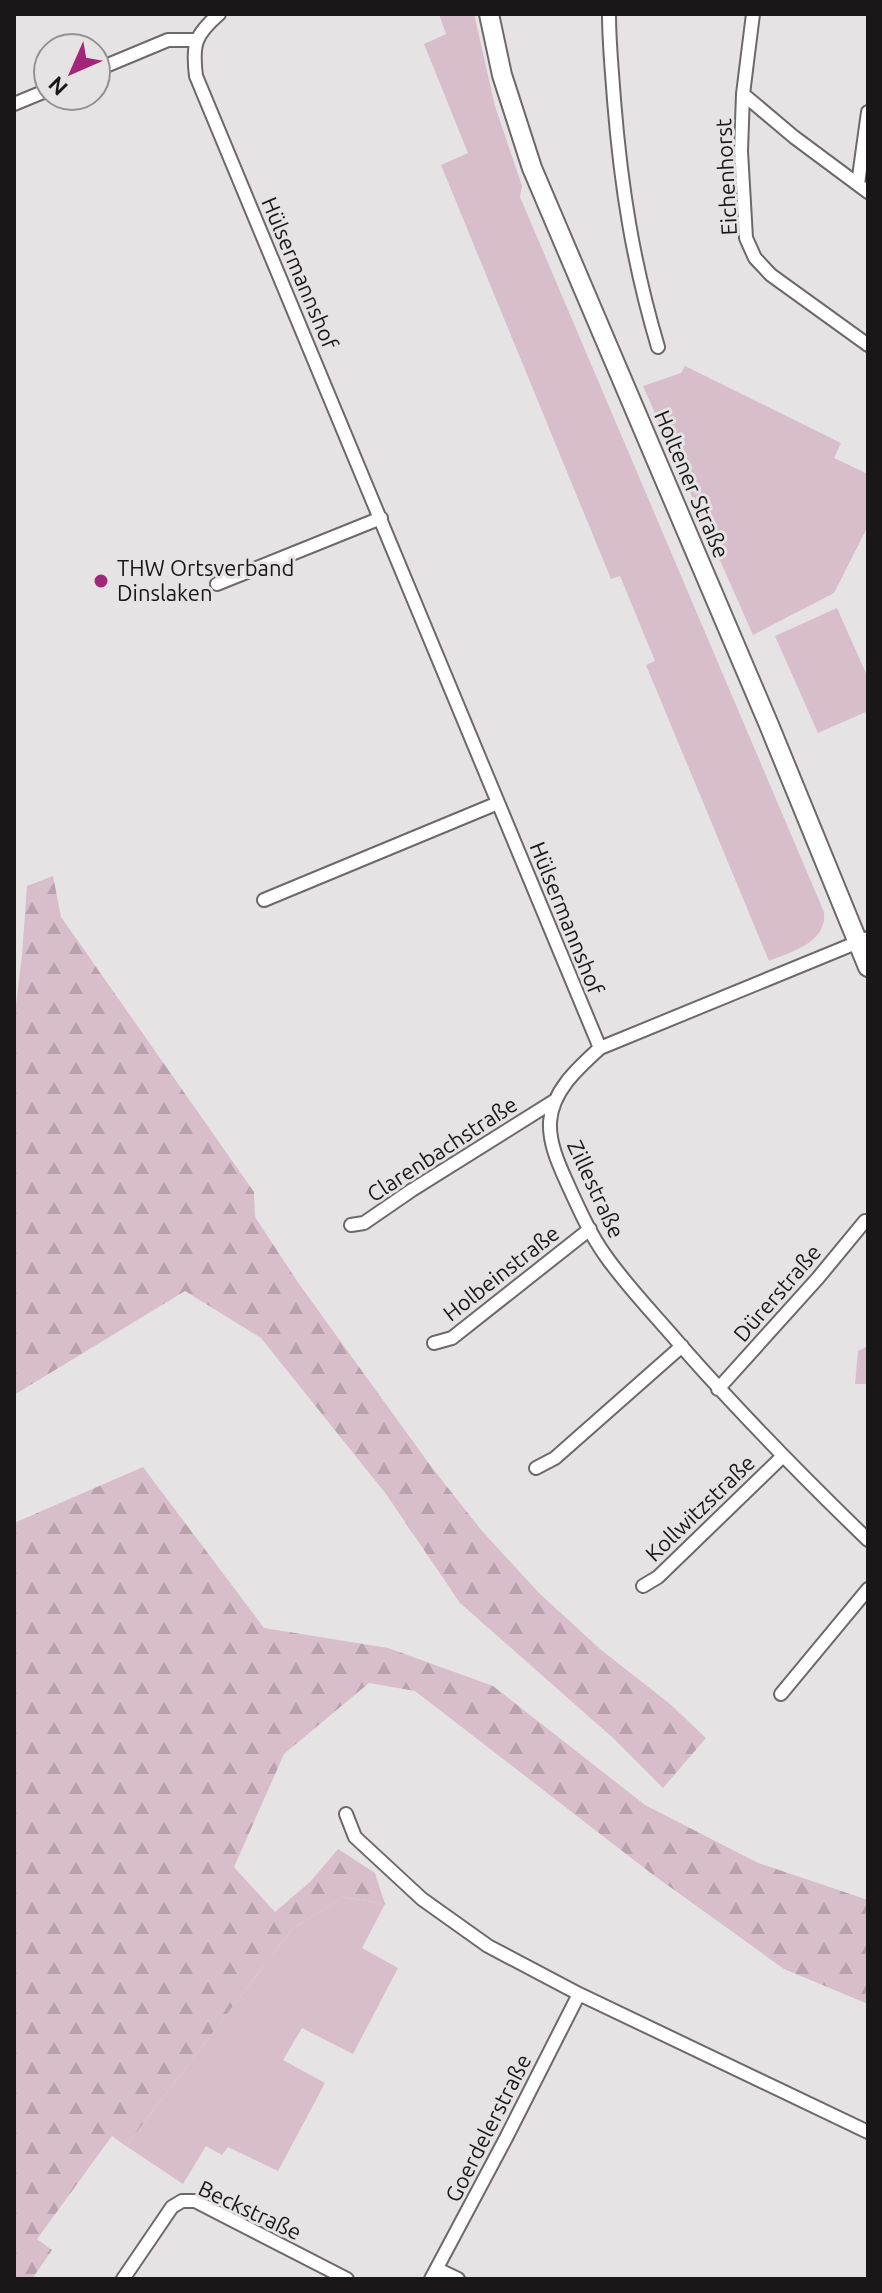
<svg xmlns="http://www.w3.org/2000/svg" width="882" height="2293" font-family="Ubuntu,sans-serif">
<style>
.green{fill:#d8bdca}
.forest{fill:url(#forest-firs)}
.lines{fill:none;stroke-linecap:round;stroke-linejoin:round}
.street-casing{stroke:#6d696b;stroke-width:16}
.secondary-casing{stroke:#6d696b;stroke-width:22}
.street{stroke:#fff;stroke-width:12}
.secondary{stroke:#fff;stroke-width:18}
.poi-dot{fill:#a42678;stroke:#e6e3e5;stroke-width:3}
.labels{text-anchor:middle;stroke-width:6;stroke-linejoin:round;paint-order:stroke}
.street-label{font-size:22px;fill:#191718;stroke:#e6e3e5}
.poi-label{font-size:22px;fill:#191718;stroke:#e6e3e5;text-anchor:start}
</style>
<defs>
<pattern id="forest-firs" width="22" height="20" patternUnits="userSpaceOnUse" patternTransform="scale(2)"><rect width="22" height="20" fill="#d8bdca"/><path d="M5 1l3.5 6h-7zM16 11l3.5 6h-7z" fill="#b9a2ad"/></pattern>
</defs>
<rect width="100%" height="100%" fill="#e6e3e5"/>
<path class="green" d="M 439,14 L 474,14 L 495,106 L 522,186 L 520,197 L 824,912 C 827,943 792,951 769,961 L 646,665 L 655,661 L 620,576 L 611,579 L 441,165 L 468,153 L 424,44 L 446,34 Z
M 685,366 L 841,443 L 834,458 L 868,474 L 868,526 L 834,593 L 753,635 L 643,386 L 681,373 Z
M 837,608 L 868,678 L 868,711 L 818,733 L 775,636 Z
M 868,1346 L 868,1384 L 855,1384 L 858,1351 Z
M 343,1897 L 385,1904 L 362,1948 L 398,1968 L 353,2054 L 302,2028 L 283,2060 L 325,2083 L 278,2171 L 228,2147 L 222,2155 L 206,2146 L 183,2184 L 126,2146 L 292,1929 Z"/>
<path class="forest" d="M 53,876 L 61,917 L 254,1192 L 255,1217 L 299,1284 L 430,1465 L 482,1531 L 539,1593 L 600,1649 L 670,1704 L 706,1738 L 663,1788 L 613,1738 L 460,1603 L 386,1494 L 261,1338 L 185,1291 L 14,1395 L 14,1021 L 22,955 L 27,886 Z
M 143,1467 L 264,1628 L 388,1648 L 493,1686 L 645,1805 L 758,1863 L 868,1900 L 868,2004 L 784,1969 L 652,1874 L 415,1691 L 369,1683 L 284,1754 L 234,1867 L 275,1912 L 311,1881 L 338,1849 L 375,1873 L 385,1904 L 343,1897 L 292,1929 L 126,2146 L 112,2136 L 37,2239 L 52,2250 L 32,2279 L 14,2279 L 14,1523 Z"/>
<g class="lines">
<defs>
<path id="street" d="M 219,14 C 195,35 192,44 196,76 L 600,1048
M 609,14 C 609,43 612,71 614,100 C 621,187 633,263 658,347
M 753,14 L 743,94 L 741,151 L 746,238 L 755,258 L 771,275 L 868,345
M 96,70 L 168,40 L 196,40
M 743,94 L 794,137 L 868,192
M 14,104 L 48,90
M 858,184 L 868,112
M 217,584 L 381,518
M 264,900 L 498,803
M 868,938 L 600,1048 C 578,1068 552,1091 550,1122 C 549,1144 559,1165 568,1185 C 579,1209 590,1234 605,1255 C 628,1288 657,1317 683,1348 C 742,1415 804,1478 868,1540
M 351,1225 L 364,1223 L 412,1190 L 554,1101
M 434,1343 L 452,1338 L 590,1229
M 718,1389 L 818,1278 L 865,1221
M 536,1468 L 555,1458 L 682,1346
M 643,1586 L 658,1577 L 783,1456
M 781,1694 L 868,1589
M 346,1814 L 355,1837 L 422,1899 L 488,1946 L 579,1994
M 437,2269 L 458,2279
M 123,2279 L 172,2207 L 182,2201 L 195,2201 L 347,2279
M 431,2279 L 506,2138 L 579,1994 L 868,2132"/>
<path id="secondary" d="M 489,14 L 502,75 L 532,168 L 769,725 L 868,967"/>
</defs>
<use href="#street" class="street-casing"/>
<use href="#secondary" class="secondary-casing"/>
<use href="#street" class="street"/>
<use href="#secondary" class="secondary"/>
</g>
<circle class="poi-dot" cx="101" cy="581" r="8"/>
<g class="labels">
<g class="street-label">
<text transform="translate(726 177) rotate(-93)" y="8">Eichenhorst</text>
<text transform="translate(300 273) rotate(67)" y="8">Hülsermannshof</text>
<text transform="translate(692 484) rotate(67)" y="8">Holtener Straße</text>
<text transform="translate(567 918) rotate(68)" y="8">Hülsermannshof</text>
<text transform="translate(442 1149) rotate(-33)" y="8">Clarenbachstraße</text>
<text transform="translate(596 1189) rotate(65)" y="8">Zillestraße</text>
<text transform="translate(501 1273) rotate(-38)" y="8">Holbeinstraße</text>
<text transform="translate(777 1293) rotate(-49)" y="8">Dürerstraße</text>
<text transform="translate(700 1508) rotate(-44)" y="8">Kollwitzstraße</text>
<text transform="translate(488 2128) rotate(-63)" y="8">Goerdelerstraße</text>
<text transform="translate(250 2210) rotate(25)" y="8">Beckstraße</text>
</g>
<g class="poi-label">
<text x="117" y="576">THW Ortsverband<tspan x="117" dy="25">Dinslaken</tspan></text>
</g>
</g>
<rect width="882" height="2293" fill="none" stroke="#191718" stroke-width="32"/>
<g transform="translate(72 72) rotate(225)"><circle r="38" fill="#e6e3e5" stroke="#949193" stroke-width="2"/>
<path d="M0-6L14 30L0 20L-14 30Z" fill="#a42678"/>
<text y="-12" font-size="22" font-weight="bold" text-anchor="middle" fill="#191718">N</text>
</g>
</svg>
